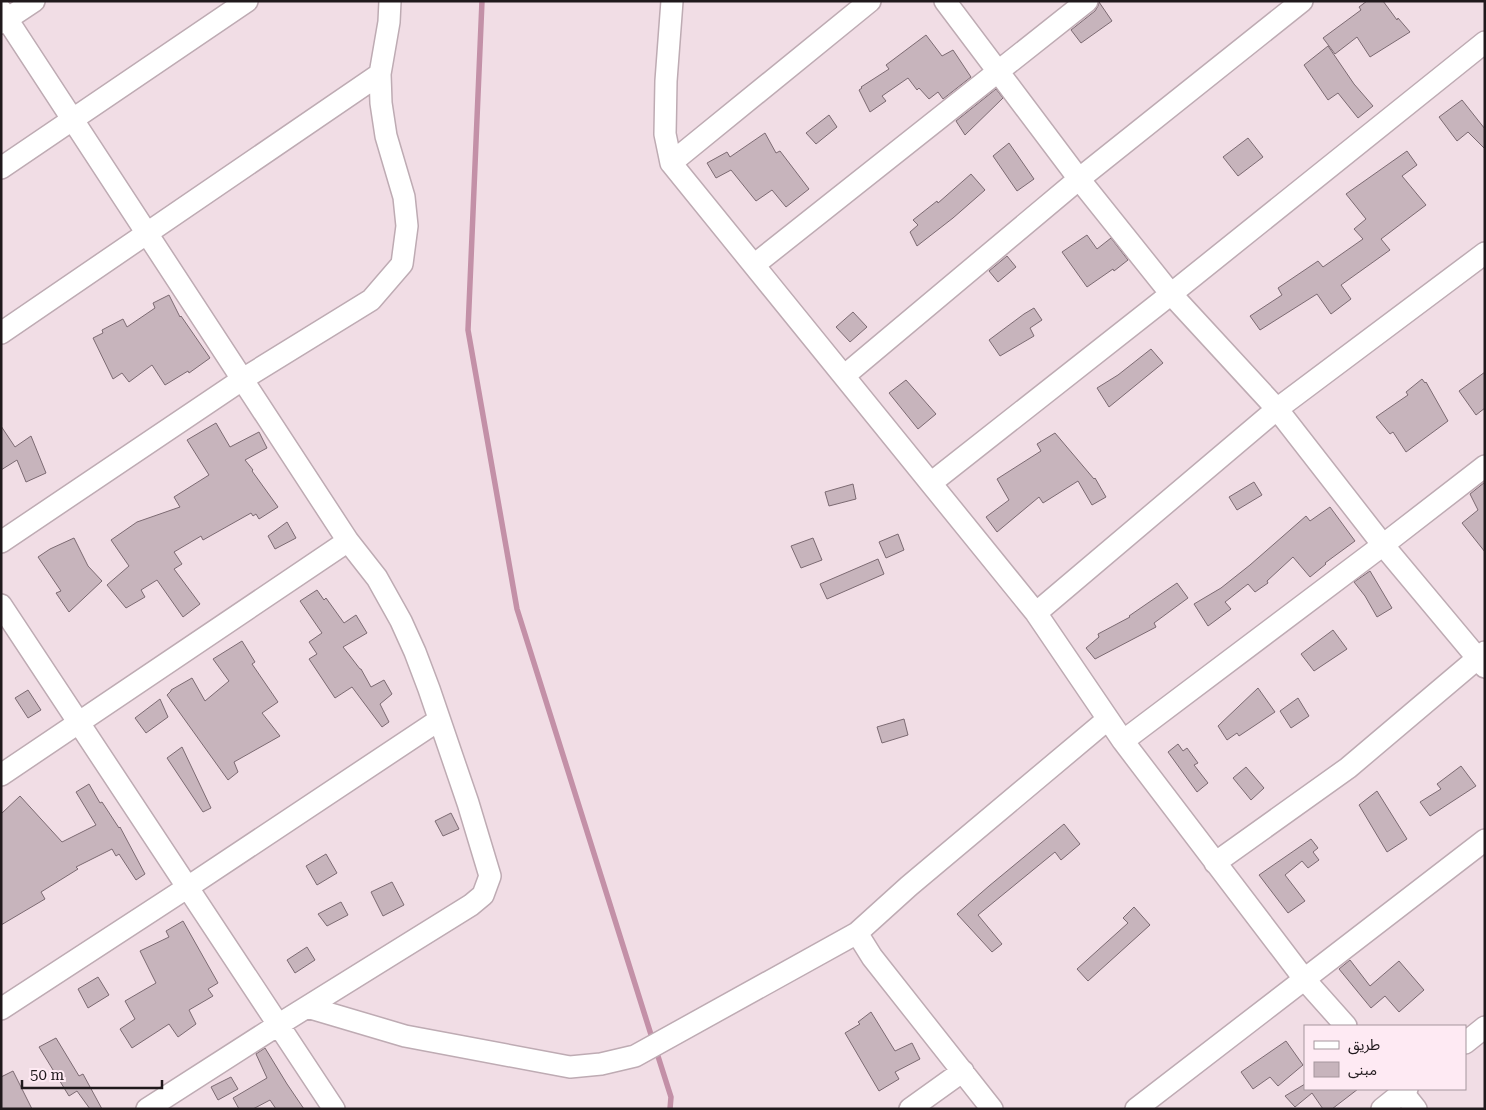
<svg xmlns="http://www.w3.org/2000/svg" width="1486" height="1110" font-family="'Roboto Serif','Noto Sans Arabic',serif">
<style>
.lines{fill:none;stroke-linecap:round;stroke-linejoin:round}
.stream{stroke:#c390a7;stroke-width:5.5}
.building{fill:#c7b4bc;stroke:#7c6a72}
.minor-casing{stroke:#beabb3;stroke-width:24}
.minor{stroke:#fff;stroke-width:21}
</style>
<rect width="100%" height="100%" fill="#f1dde5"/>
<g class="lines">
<path class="stream" d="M 482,1 L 468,330 L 517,609 L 653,1041
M 656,1050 L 671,1097 L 670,1109"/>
</g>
<path class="building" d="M 1367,1 L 1383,1 L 1397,20 L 1398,18 L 1410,32 L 1370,57 L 1357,37 L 1335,54 L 1323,38 L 1361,10 L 1359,7 Z
M 1099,2 L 1112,21 L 1081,43 L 1071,30 L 1095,11 L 1098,6 Z
M 926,35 L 942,56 L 953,50 L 971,77 L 943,99 L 938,92 L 929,99 L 919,88 L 917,90 L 908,78 L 882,96 L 886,101 L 870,112 L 859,90 L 862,88 L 861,87 L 889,69 L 886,65 Z
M 1328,46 L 1354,84 L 1373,106 L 1358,118 L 1338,93 L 1328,100 L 1304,65 Z
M 996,89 L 1003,98 L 965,135 L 956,121 Z
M 1462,100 L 1485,129 L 1485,149 L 1468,132 L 1457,141 L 1439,117 Z
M 829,115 L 837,127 L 816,144 L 806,133 Z
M 765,133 L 776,153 L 780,151 L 809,189 L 786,207 L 772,190 L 756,201 L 731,170 L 716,178 L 707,163 L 727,152 L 730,157 Z
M 1248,138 L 1263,157 L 1238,176 L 1223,157 Z
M 1009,143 L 1034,179 L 1017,191 L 993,156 Z
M 1407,151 L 1417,165 L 1402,176 L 1426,205 L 1381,239 L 1390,250 L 1341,285 L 1351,299 L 1331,314 L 1317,294 L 1260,330 L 1250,316 L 1282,295 L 1278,288 L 1318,261 L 1323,267 L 1363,239 L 1354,229 L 1366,219 L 1346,194 Z
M 971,174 L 985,190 L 953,218 L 917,246 L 910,232 L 918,225 L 913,220 L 937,201 L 938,203 Z
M 1087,235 L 1097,249 L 1111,238 L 1128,260 L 1114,271 L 1113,269 L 1087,287 L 1062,252 Z
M 1007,256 L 1016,267 L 998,282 L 989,271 Z
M 169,295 L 180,317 L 181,316 L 210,358 L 189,373 L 188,371 L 165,385 L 152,365 L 129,382 L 122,373 L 113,379 L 93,338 L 103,333 L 102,330 L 123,319 L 127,327 L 155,308 L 153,303 Z
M 1034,308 L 1042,320 L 1030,328 L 1034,336 L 1000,356 L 989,340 L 1024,314 Z
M 853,312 L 867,327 L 850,342 L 836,327 Z
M 1151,349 L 1163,363 L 1109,407 L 1097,388 L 1118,375 Z
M 1485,372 L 1485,408 L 1476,415 L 1459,391 Z
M 1422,379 L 1425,383 L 1426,382 L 1448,421 L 1406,452 L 1393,432 L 1390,434 L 1376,417 L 1408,395 L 1406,392 Z
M 906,380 L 936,414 L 918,429 L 889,393 Z
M 216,423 L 230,447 L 259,432 L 267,448 L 245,460 L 253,470 L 252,471 L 278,507 L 259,519 L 256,514 L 253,516 L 251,513 L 203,540 L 201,536 L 174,552 L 182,564 L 174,569 L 200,604 L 183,617 L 157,580 L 141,590 L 145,597 L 126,608 L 107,585 L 129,566 L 111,540 L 137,522 L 180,507 L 174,497 L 209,475 L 187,440 Z
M 1,426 L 15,447 L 31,436 L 46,473 L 26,482 L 17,460 L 1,470 Z
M 1055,433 L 1094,479 L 1095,478 L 1106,497 L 1092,505 L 1078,481 L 1043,503 L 1039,497 L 997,532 L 986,517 L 1009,500 L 997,479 L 1041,451 L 1037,444 Z
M 1254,482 L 1262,495 L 1237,510 L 1229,497 Z
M 1485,482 L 1485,552 L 1462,523 L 1478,510 L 1470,494 Z
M 853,484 L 856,499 L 829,506 L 825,492 Z
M 1330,507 L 1355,541 L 1325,563 L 1326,564 L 1310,577 L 1293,557 L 1267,581 L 1268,583 L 1255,592 L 1248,584 L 1225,602 L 1231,609 L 1208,626 L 1194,604 L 1221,588 L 1250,565 L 1306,516 L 1310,521 Z
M 287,522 L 296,538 L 275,549 L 268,536 Z
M 898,534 L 904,550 L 886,558 L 879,542 Z
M 74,538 L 88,566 L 102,581 L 69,612 L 56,593 L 61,591 L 38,557 L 50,549 Z
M 813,538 L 822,560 L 801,568 L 791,546 Z
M 878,559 L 884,574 L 827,599 L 820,584 Z
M 1370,571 L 1392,608 L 1377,617 L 1365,596 L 1354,582 Z
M 1177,583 L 1188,598 L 1154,623 L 1156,627 L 1095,659 L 1086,648 L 1099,637 L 1098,634 L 1130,617 L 1129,616 Z
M 317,590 L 324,600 L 326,598 L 344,623 L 356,615 L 367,633 L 343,647 L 360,669 L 361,669 L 371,687 L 384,680 L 392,694 L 380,704 L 389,722 L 382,727 L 352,687 L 335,698 L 309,659 L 317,654 L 309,642 L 322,633 L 300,601 Z
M 1333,630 L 1347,649 L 1314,671 L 1301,654 Z
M 242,641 L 255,662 L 252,664 L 278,702 L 262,713 L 280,736 L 234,762 L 238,772 L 228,780 L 167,695 L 171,691 L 171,690 L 192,678 L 205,701 L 229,681 L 213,659 Z
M 1258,688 L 1275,712 L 1239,736 L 1237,733 L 1227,740 L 1218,726 Z
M 28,690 L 41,710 L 28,718 L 15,698 Z
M 1298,698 L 1309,716 L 1291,728 L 1280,711 Z
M 160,699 L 168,717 L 146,733 L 135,718 Z
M 904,719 L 908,735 L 882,743 L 877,727 Z
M 1178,744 L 1183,751 L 1187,748 L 1198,763 L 1194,765 L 1208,783 L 1197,792 L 1168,752 Z
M 182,747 L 211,808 L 203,812 L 167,758 Z
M 1461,766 L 1476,786 L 1430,816 L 1420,802 L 1441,789 L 1437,784 Z
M 1246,767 L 1264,788 L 1251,800 L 1233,778 Z
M 89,784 L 100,803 L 102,802 L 119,828 L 120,827 L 145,874 L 136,880 L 119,854 L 116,856 L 112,849 L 76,867 L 78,869 L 41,892 L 45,899 L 1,925 L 1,814 L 20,796 L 62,842 L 96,825 L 76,792 Z
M 1377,791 L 1407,839 L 1387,852 L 1359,805 Z
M 451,813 L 459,829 L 443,836 L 435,821 Z
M 1064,824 L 1080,844 L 1061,860 L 1055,852 L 978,915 L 1002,944 L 992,952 L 957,914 L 989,886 Z
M 1311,839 L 1318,848 L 1313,852 L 1319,860 L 1308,868 L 1302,861 L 1285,875 L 1305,901 L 1288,913 L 1259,875 Z
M 326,854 L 337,873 L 317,885 L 306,866 Z
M 392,882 L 404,905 L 383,916 L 371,892 Z
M 341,902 L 348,915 L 327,926 L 318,914 Z
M 1134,907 L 1150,925 L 1088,981 L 1077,969 L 1128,923 L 1123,918 Z
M 183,921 L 218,983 L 208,989 L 213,996 L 189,1010 L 196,1024 L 178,1037 L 169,1024 L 132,1048 L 120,1029 L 135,1019 L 125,1001 L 156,983 L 140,951 L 169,937 L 166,931 Z
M 307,947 L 315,960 L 295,973 L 287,960 Z
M 1350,960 L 1370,986 L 1399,961 L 1424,990 L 1399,1012 L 1385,996 L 1371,1008 L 1339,969 Z
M 98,977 L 109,995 L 88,1008 L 78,989 Z
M 871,1012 L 895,1051 L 912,1043 L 920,1059 L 895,1072 L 899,1079 L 879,1091 L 845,1033 L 860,1024 L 858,1022 Z
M 56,1038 L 79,1076 L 83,1074 L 102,1109 L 90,1109 L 77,1091 L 69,1096 L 39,1047 Z
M 1286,1041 L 1303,1065 L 1278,1086 L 1270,1077 L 1253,1089 L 1241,1072 Z
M 265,1048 L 287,1084 L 304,1109 L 276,1109 L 270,1100 L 253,1109 L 239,1109 L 233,1098 L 267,1078 L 256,1054 Z
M 13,1071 L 32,1109 L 1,1109 L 1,1077 Z
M 231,1077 L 238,1089 L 218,1100 L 211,1087 Z
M 1305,1084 L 1305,1089 L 1358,1089 L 1332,1109 L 1323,1109 L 1312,1093 L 1295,1107 L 1285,1096 Z"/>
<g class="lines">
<defs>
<path id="minor" d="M 672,1 L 666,81 L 665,134 L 671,163 L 1036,613 L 1123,741 L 1305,980 L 1346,1026
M 945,1 L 1079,179 L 1171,294 L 1277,409 L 1383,545 L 1485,667
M 1,10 L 348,541 L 377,578 L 401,621 L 415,652 L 429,689 L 468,803 L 490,876 L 483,895 L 471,905 L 278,1025 L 147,1109
M 1,23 L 34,1
M 671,163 L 870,1
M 1,168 L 247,1
M 754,265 L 1087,1
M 1,333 L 380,74
M 844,376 L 1079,179 L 1302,1
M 931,483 L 1171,294 L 1485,42
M 1,542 L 243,379 L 371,300 L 402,264 L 407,226 L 404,197 L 386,136 L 381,103 L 380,74 L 389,22 L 390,1
M 1,605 L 334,1109
M 1036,613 L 1277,409 L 1485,253
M 1123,741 L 1383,545 L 1485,466
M 1,775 L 348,541
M 1215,863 L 1348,768 L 1485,652
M 857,933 L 872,957 L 992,1109
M 307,1007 L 405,1036 L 570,1067 L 601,1064 L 635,1056 L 857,933 L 909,886 L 1108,719
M 1,1009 L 188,887 L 439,720
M 1465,1043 L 1485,1027
M 1400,1089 L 1416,1109
M 910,1109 L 963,1071
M 1136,1109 L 1485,840
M 1382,1109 L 1407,1089"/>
</defs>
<use href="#minor" class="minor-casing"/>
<use href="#minor" class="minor"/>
</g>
<rect width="1486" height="1110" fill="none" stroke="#20191c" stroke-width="5"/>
<rect x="1304" y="1025" width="162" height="65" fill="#feeaf3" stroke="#a5969d"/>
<rect x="1314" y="1041" width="25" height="8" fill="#ffffff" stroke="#a5969d"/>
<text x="1348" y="1050" font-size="15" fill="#20191c">طريق</text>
<rect x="1314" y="1062" width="25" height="15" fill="#c7b4bc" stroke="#a5969d"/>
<text x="1348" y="1075" font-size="15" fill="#20191c">مبنى</text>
<path d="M22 1080v8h140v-8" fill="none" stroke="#20191c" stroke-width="2.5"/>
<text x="30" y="1080" font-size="15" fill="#20191c" stroke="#feeaf3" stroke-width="4" paint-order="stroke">50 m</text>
</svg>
